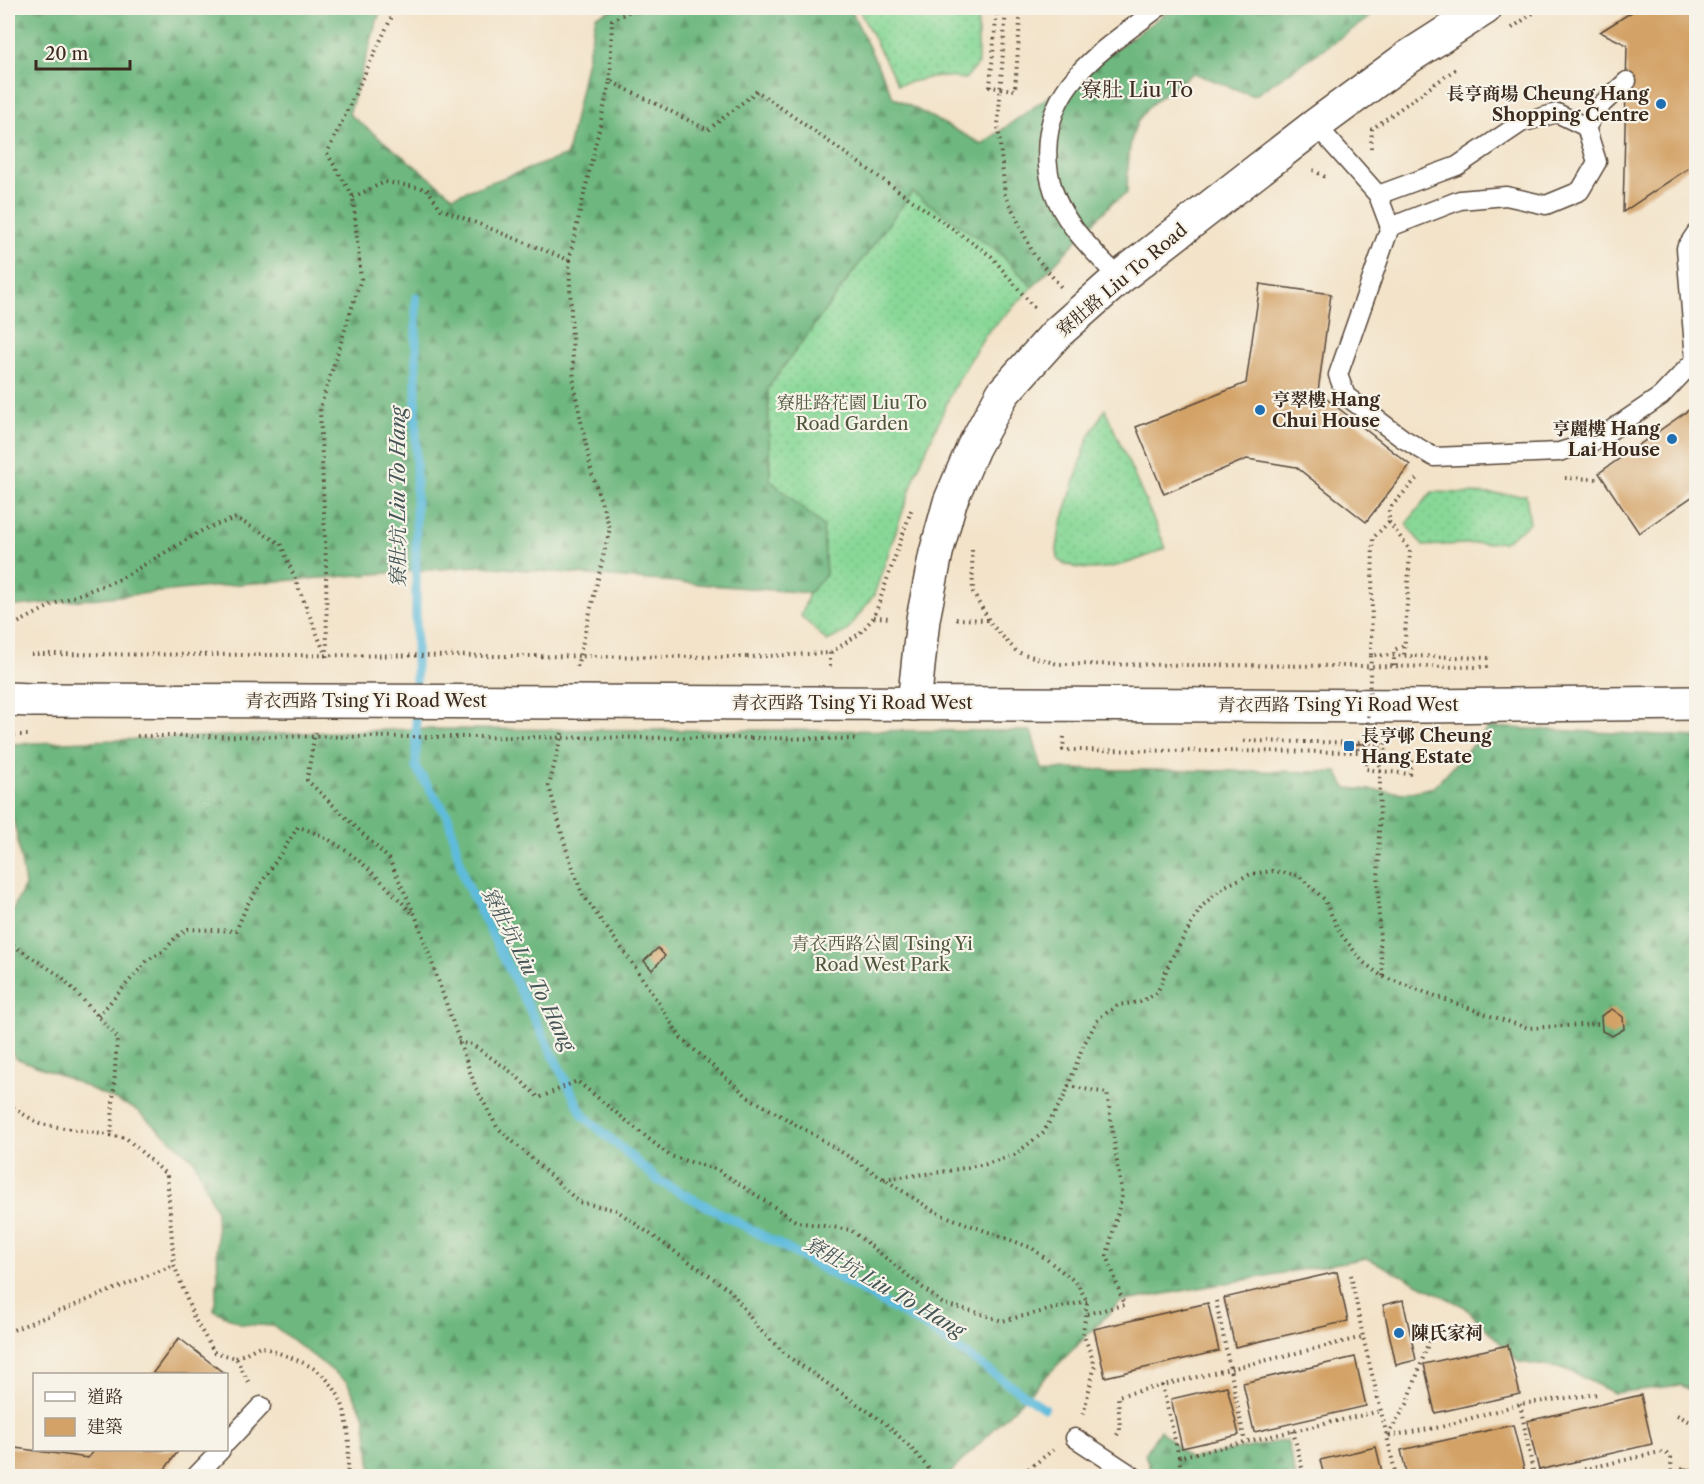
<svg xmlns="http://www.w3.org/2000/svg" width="1704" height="1484" font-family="'Libre Caslon Text','Noto Serif TC',serif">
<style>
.grass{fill:url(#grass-dots);stroke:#62815b;stroke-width:1.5}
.forest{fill:url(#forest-firs);stroke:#54714f;stroke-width:1.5}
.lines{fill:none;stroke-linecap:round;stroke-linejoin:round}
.stream{stroke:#5ebbdc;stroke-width:9}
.building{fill:#d3a266}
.service-casing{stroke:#574638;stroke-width:21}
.minor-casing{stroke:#574638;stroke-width:36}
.secondary-casing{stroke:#574638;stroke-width:36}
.path{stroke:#574638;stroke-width:4;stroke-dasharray:1.5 4.5;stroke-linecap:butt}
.service{stroke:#fff;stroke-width:18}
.minor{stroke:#fff;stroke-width:33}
.secondary{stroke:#fff;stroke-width:33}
.secondary-bridge-casing{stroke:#574638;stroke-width:36;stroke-linecap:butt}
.path-bridge{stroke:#574638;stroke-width:4;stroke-dasharray:1.5 4.5;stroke-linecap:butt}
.secondary-bridge{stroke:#fff;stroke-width:33}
.poi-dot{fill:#1f6fb2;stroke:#f7f3e8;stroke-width:2}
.labels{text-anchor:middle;stroke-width:4.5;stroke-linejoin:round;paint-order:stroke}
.poi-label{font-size:18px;font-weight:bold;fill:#3b2a1e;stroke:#f7f3e8;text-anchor:start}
.street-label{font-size:18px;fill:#3b2a1e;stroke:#f7f3e8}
.park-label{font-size:18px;fill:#4e563c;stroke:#f7f3e8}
.water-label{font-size:20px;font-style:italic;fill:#465657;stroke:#f7f3e8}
.quarter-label{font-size:21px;fill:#3b2a1e;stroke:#f7f3e8}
</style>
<defs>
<pattern id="grass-dots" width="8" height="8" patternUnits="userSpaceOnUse" patternTransform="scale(1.5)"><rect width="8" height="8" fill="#89d898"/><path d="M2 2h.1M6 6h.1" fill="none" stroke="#77ba83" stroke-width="1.8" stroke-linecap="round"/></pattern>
<pattern id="forest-firs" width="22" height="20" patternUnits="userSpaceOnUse" patternTransform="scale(1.5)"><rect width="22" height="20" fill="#6eb880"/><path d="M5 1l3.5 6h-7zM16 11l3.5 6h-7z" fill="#5c9668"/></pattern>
</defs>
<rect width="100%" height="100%" fill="#f7f3e8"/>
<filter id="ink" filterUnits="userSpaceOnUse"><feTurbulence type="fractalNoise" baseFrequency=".0167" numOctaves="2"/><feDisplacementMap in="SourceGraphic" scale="12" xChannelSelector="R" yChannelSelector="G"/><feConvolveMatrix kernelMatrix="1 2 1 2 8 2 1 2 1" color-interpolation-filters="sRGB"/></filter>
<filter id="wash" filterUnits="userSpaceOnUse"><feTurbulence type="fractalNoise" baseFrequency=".008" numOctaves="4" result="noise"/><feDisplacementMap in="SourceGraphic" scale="24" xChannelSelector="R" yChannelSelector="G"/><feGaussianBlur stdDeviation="1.35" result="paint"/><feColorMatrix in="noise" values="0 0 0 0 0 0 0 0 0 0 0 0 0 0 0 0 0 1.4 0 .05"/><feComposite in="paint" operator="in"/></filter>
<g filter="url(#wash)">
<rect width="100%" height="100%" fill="#f3e3c9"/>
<path class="grass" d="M 858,8 L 978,8 L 978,64 L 965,79 L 937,76 L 898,85 Z
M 912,191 L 1001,254 L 1033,287 L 985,335 L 954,387 L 916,473 L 874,595 L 847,631 L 827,641 L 801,616 L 809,593 L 826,575 L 823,526 L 770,480 L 768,388 Z
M 1105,409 L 1166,548 C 1135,562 1090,580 1058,560 L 1057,549 L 1060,528 L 1088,439 Z
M 1432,492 L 1526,495 L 1530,523 L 1504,542 L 1423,546 L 1406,524 Z"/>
<path class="forest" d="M 8,8 L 381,8 L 349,114 L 453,196 L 567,155 L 596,16 L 617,8 L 850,8 L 893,97 L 982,144 L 1173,8 L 1378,8 L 1369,18 L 1254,96 L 1193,73 C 1177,84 1154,99 1142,115 C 1127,134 1128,170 1127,193 L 1110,205 L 1033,287 L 1001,254 L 912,192 L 768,388 L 770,480 L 823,526 L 826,575 L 809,593 L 480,566 L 241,584 L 8,607 Z
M 1489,727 L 1696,737 L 1696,1394 L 1681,1385 L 1614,1393 L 1565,1369 L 1519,1362 L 1465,1307 L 1367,1258 L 1120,1302 L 947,1476 L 372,1476 L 365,1417 L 347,1382 L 274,1326 L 241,1324 L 214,1310 L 218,1278 L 216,1211 L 194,1160 L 135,1109 L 63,1076 L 15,1058 L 8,1043 L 8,919 L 25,885 L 16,831 L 8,799 L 8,744 L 412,729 L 1031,731 L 1042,769 L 1337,772 L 1346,788 L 1406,793 L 1434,787 Z
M 1160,1430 L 1189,1459 L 1287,1440 L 1296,1476 L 1152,1476 L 1145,1454 Z"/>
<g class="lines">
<path class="stream" d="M 416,298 L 416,768 L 448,816 L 465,881 L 583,1115 L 659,1181 L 784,1247 L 924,1326 L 1044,1408"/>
</g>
<g id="blocks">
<path class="building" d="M 1638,8 L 1696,8 L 1696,163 L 1623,212 L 1627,45 L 1600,32 Z
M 1260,284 L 1331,294 L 1318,392 L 1410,465 L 1366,522 L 1296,467 L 1247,459 L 1164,494 L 1136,427 L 1246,383 Z
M 1696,405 L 1696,494 L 1639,533 L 1599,473 Z
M 1346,744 L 1365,744 L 1365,749 L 1346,749 Z
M 658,948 L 665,956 L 652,970 L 644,961 Z
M 1612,1009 L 1623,1017 L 1624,1029 L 1612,1036 L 1602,1031 L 1601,1016 Z
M 1337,1272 L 1348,1321 L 1235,1347 L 1224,1298 Z
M 1403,1300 L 1416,1360 L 1396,1365 L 1383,1305 Z
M 1208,1303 L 1219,1351 L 1105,1377 L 1094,1329 Z
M 179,1338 L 225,1374 L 152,1374 Z
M 1508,1345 L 1520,1394 L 1435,1413 L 1424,1364 Z
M 1355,1357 L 1366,1406 L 1254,1432 L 1243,1383 Z
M 1227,1386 L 1239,1435 L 1182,1448 L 1171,1399 Z
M 1641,1395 L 1652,1444 L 1539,1470 L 1527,1421 Z
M 1513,1425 L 1525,1473 L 1512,1476 L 1407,1476 L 1401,1450 Z
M 8,1447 L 88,1458 L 95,1450 L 179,1450 L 160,1476 L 8,1476 Z
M 1376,1447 L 1383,1476 L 1324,1476 L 1320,1460 Z
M 1682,1468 L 1696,1470 L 1696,1476 L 1681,1476 Z"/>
</g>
</g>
<g filter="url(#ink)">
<use href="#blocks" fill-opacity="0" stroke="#574638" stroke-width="1.5"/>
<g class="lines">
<defs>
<path id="service" d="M 1316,125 L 1378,195 L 1390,227 L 1338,375 L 1346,396 L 1402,438 L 1434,457 L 1559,452 L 1595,441 L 1661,396 L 1695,360 L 1686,248 L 1696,233
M 1586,127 L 1602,104 L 1627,81
M 1378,195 L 1457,166 L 1521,123 L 1557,113 L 1586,127 L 1597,162 L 1580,191 L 1546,205 L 1506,196 L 1460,200 L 1390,227
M 1119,278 C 1104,262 1086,245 1073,227 C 1038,181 1038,119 1077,75 C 1100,49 1131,29 1158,8
M 1075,1438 L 1133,1476
M 226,1443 L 261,1406
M 196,1476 L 221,1450"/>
<path id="minor" d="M 914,704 L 923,619 L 936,553 L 950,502 L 973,448 L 1003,393 L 1057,333 L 1119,278 L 1316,125 L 1407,58 L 1485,8"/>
<path id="secondary" d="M 8,699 L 31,700
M 575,702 L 1424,706 L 1696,703"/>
</defs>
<use href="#service" class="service-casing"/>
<use href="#minor" class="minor-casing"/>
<use href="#secondary" class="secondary-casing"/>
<path class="path" d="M 997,8 L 990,87 L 1015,90 L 1021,8
M 1006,8 L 998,125 L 1005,194 L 1034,255 L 1061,287
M 1512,28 L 1536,11 L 1547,8
M 610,81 L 612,20 L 636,8
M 1371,148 L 1372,129 L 1457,68
M 1313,170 L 1327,178
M 353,197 L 385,182 L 427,189 L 441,209 L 569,260 L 610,81 L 708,130 L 757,91 L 991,256 L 1035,309
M 569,260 L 574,387 L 592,474 L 610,528 L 576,671
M 1565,478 L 1600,479
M 1389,522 L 1410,550 L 1404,656
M 972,550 L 973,593 L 992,625 L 1017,652 L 1057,664 L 1491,667
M 874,617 L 892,618
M 956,619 L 988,620
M 8,628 L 54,604 L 120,579 L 205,529 L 236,518 L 281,544 L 327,659 L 326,564 L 320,408 L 361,279 L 353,197 L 327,153 L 396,8
M 830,653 L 830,671
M 1371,655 L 1373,538 L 1389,522 L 1389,509 L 1419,476
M 1415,656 L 1491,658
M 747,657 L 830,653 L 859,634 L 874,617 L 912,508
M 1394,666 L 1394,650 L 1404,645
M 315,732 L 307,780 L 389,859 L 416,917 L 475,1086 L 497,1127 L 579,1202 L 616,1210 L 731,1291 L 758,1328 L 790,1358 L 885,1423 L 912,1449 L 935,1476
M 562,733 L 549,786 L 565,845 L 582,894 L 633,964 L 681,1038 L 748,1097 L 818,1137 L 937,1213 L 1032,1248 L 1077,1283 L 1087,1301 L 1083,1333 L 1095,1365 L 1084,1411 L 1082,1415
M 8,735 L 29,735
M 1064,737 L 1063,750 L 1367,752
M 751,738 L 858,739
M 1244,741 L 1380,743
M 1380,771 L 1410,774 L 1412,760 L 1385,757 L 1386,741
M 8,863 L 11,875 L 8,884
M 8,942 L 62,977 L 117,1037 L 111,1136
M 1383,976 C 1374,897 1381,821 1380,743 L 1386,741
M 98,1016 L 148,960 L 164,951 L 176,937 L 188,929 L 236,931 L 247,905 L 298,827 C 346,840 380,880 414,915
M 458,1042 L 473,1045 L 514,1074 L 539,1098 L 577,1081 L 670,1156 L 718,1170 L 797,1222 L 851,1230 L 943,1304 L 972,1311 L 1002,1321 L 1087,1301
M 1068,1086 L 1107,1093 L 1122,1196 L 1107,1255 L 1124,1305 L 1086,1314
M 8,1105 L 40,1124 L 126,1138 L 167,1175 L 174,1265 L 194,1318 L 214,1352 L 236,1358 L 250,1385
M 884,1179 L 942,1172 L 986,1164 L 1014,1155 L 1043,1133 L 1065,1095 L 1083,1046 L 1098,1019 L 1118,1005 L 1140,1002 L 1157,993 L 1171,959 L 1202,906 L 1225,886 L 1251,874 L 1273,871 L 1298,875 L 1324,899 L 1340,933 L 1363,962 L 1383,977 L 1491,1016 L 1528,1028 L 1598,1024
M 1351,1275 L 1363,1337
M 1216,1301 L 1245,1442
M 8,1332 L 174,1265
M 236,1358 L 260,1346 C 275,1352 304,1361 316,1370 C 351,1395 351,1438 347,1476
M 1162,1385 L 1179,1457
M 1520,1404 L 1534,1476
M 1677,1415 L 1696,1425
M 1293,1431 L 1304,1476
M 1117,1435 L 1120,1430 L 1118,1396 L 1363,1337 L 1387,1436 L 1441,1427 L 1520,1404 L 1599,1394
M 1019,1476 L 1053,1450
M 1182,1476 L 1179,1457 L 1381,1411
M 1396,1476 L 1387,1436 L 1407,1404 L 1429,1341
M 1555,1476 L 1660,1452 L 1667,1454 L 1671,1458 L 1672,1476"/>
<use href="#service" class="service"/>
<use href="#minor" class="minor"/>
<use href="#secondary" class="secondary"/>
<defs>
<path id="secondary-bridge" d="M 31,700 L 575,702"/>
</defs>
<use href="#secondary-bridge" class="secondary-bridge-casing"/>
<path class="path-bridge" d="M 31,654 L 747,657
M 137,736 L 751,738
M 1380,771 L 1366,769 L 1371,655 L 1415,656"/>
<use href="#secondary-bridge" class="secondary-bridge"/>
</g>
</g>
<g class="poi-dot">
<circle cx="1661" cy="104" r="6"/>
<circle cx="1260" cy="410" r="6"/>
<circle cx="1672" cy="439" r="6"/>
<rect x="1343" y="740" width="12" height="12" rx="3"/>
<circle cx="1399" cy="1333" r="6"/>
</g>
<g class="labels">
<g class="poi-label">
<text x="1649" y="100" text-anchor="end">長亨商場 Cheung Hang<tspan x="1649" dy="21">Shopping Centre</tspan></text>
<text x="1272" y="406">亨翠樓 Hang<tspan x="1272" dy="21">Chui House</tspan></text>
<text x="1660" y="435" text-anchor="end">亨麗樓 Hang<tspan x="1660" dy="21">Lai House</tspan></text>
<text x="1361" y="742">長亨邨 Cheung<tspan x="1361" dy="21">Hang Estate</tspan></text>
<text x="1411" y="1339">陳氏家祠</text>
</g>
<g class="street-label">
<text transform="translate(1122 280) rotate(-40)" y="6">寮肚路 Liu To Road</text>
<text x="366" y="707">青衣西路 Tsing Yi Road West</text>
<text x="852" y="709">青衣西路 Tsing Yi Road West</text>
<text x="1338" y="711">青衣西路 Tsing Yi Road West</text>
</g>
<g class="park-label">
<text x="852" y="409">寮肚路花園 Liu To<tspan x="852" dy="21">Road Garden</tspan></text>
<text x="882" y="950">青衣西路公園 Tsing Yi<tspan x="882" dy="21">Road West Park</tspan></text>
</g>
<g class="water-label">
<text transform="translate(398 497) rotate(-90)" y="7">寮肚坑 Liu To Hang</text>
<text transform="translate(529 969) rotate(63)" y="7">寮肚坑 Liu To Hang</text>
<text transform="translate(885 1287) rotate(30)" y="7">寮肚坑 Liu To Hang</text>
</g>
<g class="quarter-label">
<text x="1137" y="97">寮肚 Liu To</text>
</g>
</g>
<rect width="1704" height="1484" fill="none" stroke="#f7f3e8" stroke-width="30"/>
<rect x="33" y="1373" width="195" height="78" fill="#f7f3e8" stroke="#aca397" stroke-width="1.5"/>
<rect x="45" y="1392" width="30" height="9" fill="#ffffff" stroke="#aca397" stroke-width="1.5"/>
<text x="87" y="1403" font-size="18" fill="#3b2a1e">道路</text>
<rect x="45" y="1418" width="30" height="18" fill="#d3a266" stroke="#aca397" stroke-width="1.5"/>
<text x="87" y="1433" font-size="18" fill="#3b2a1e">建築</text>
<path d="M36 60v9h94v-9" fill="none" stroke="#3b2a1e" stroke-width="3"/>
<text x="45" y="60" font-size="18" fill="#3b2a1e" stroke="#f7f3e8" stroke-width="4.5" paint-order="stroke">20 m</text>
</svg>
